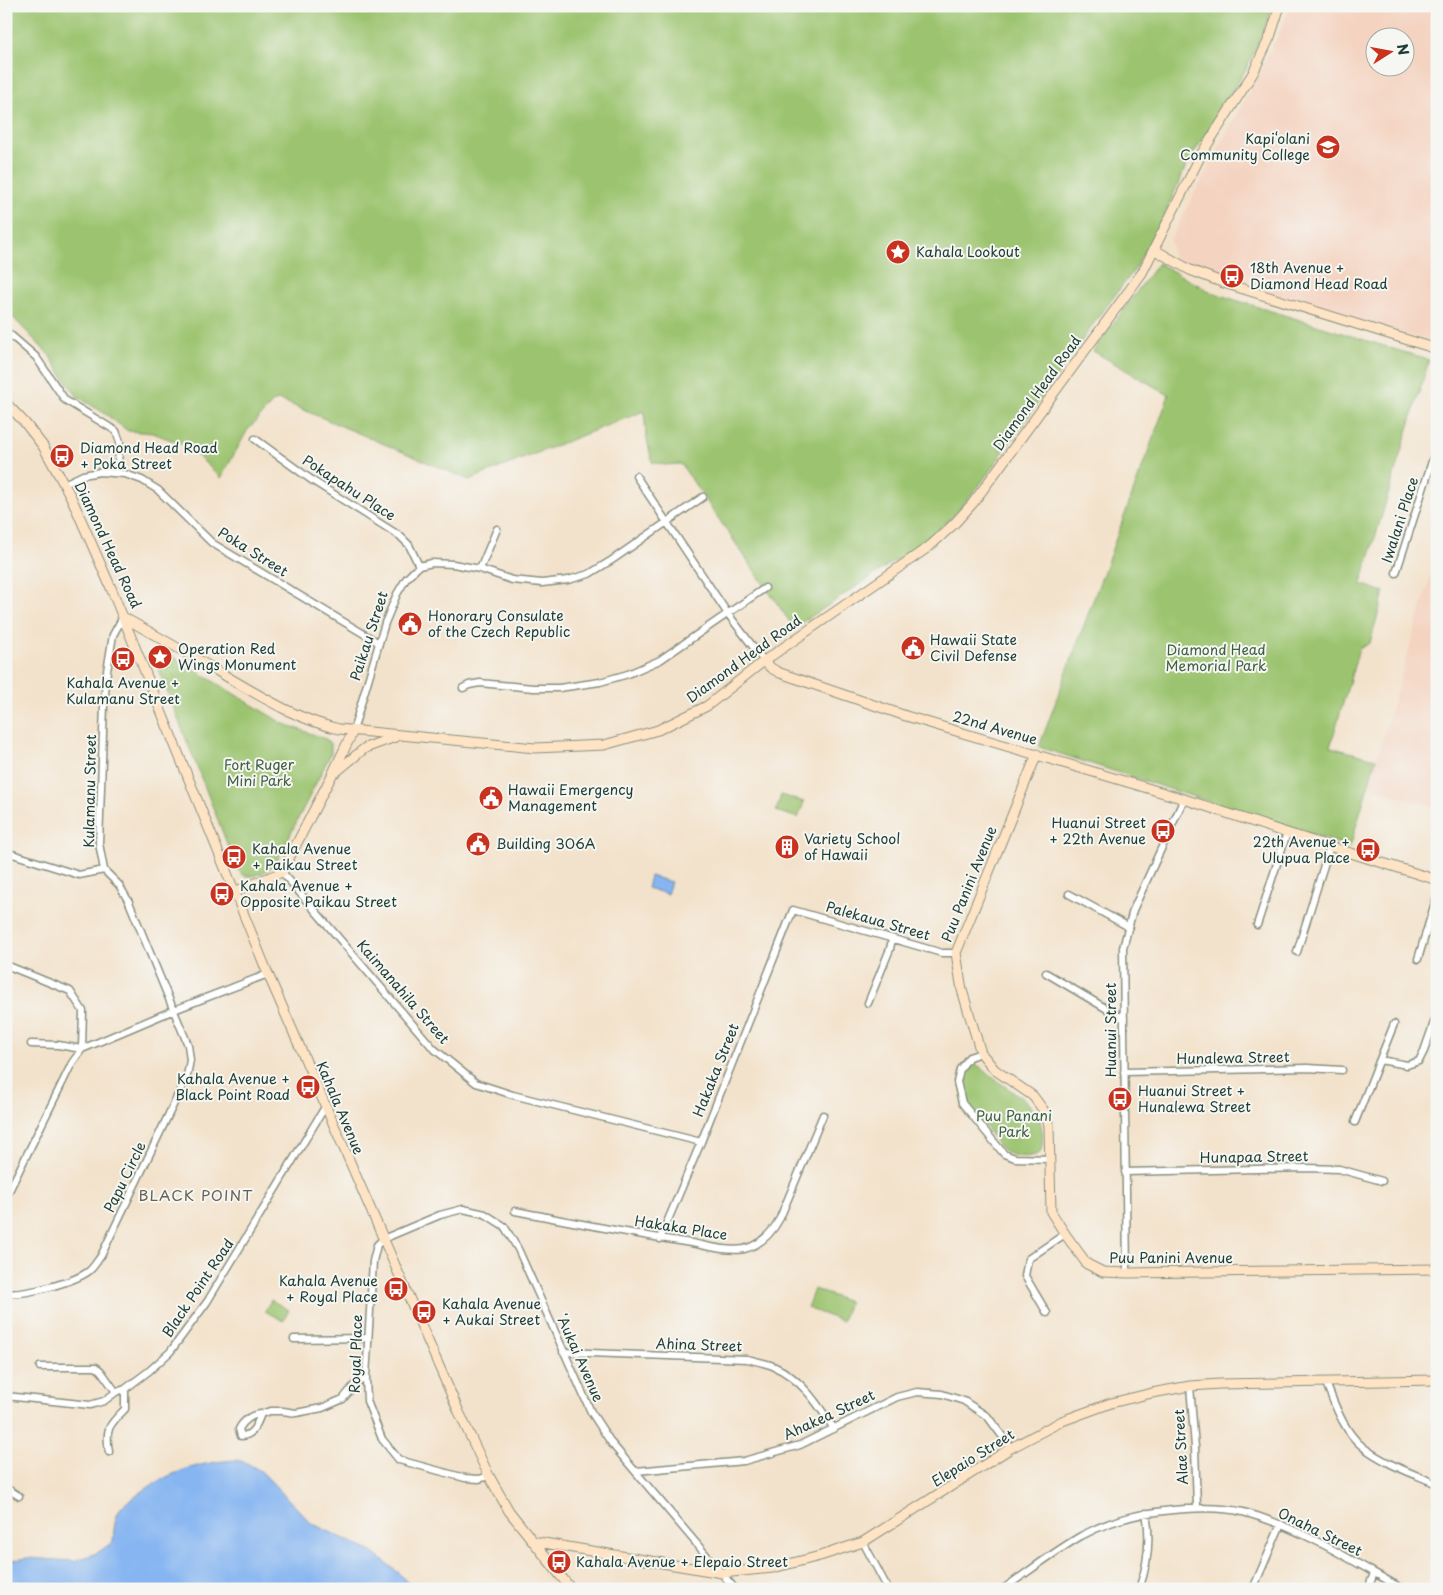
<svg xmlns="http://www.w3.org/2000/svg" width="1443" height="1595" font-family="'Playpen Sans',sans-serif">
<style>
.built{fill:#f4d3c0;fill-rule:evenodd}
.green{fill:#9cc470;stroke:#5e8052}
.water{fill:#86b5f1;stroke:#527992}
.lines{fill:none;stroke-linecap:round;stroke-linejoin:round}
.street-casing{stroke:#899080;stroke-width:9}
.secondary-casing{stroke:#899080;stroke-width:11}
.street{stroke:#fff;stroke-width:6}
.secondary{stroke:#fee4c5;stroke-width:9}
.labels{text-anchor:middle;stroke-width:4;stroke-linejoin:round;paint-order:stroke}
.poi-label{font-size:14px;fill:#1f3d34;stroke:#f6f6f2;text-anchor:start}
.street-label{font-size:14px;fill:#1f3d34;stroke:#f6f6f2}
.park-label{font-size:14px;fill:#3e5f43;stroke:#f6f6f2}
.neighbourhood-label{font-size:15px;letter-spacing:1px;fill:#686153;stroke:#f6f6f2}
</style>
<rect width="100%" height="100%" fill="#f6f6f2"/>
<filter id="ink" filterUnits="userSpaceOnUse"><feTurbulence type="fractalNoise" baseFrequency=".02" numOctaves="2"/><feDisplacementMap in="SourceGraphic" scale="10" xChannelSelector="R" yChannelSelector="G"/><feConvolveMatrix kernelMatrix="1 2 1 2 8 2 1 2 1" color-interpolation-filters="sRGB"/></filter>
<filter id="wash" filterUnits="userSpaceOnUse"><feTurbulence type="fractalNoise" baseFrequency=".0096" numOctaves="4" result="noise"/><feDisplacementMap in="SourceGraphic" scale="20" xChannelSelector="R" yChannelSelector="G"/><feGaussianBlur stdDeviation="1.12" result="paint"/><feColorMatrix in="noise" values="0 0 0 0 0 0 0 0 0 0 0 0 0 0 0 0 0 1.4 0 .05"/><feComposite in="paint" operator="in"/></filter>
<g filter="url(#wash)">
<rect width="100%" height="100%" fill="#f3e2cb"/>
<path class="built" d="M 1290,6 L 1437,6 L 1437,344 L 1194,271 L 1174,258 L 1170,240 L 1277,38 ZM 1376,38 L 1406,38 L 1406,68 L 1376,68 Z
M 1437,555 L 1437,808 L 1368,787 Z"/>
<path class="green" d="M 6,6 L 1273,6 L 1262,34 L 1246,69 L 1186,166 L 1163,218 L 1135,269 L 1094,323 L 979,486 L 952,517 L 929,538 L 794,628 L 681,464 L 665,465 L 652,462 L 646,435 L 644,411 L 469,480 L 280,400 L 274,401 L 247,431 L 221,478 L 187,446 L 153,433 L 128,431 L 104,413 L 77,396 L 64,378 L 49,355 L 6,310 Z
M 1158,263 L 1213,293 L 1429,360 L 1361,584 L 1384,592 L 1370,643 L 1359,649 L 1330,747 L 1376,759 L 1350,847 L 1039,747 L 1169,395 L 1093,351 Z
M 162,650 L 282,723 L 326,739 L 331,745 L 331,753 L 277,861 C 271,869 259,877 248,876 C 243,876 240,872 237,869 L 155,660 L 157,652 Z
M 781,795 L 804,802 L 798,818 L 776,811 Z
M 974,1064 C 983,1067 988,1075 996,1080 C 1015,1094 1039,1104 1042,1130 C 1043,1139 1043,1145 1040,1153 C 1032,1158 1014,1158 1006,1152 C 997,1147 991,1133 984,1125 C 972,1108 958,1101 963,1077 C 964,1070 966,1066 974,1064 Z
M 814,1289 L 849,1302 L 842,1321 L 807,1308 Z
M 271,1300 L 289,1310 L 283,1321 L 265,1311 Z"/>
<path class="water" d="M 650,876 L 671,882 L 667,894 L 647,888 Z
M 237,1460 L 247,1463 L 262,1472 L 311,1523 L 372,1552 L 399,1573 L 413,1589 L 6,1589 L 6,1562 L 26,1558 L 74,1561 L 97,1553 L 113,1542 C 114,1531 114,1517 121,1508 C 124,1503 131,1500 136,1496 C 166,1473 199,1462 237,1460 Z"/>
</g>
<g filter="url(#ink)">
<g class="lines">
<defs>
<path id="street" d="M 6,331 L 36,357 L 65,400 L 116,431 L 120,442 L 117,472
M 255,439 L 313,481 L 400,536 L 409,545 L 419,566
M 636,476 L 728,614 L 764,661
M 64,484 L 83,475 L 100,472 L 125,474 L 142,480 L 158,490 L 212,543 L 379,643
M 480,569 L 497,529
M 1396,573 L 1437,446
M 463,688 L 469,685 L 480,683 L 533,688 L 559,688 L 600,682 L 628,674 L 660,660 L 765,588
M 353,731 L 385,623 L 397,594 L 406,579 L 419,566 L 432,563 L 453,564 L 480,569 L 512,580 L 542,583 L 568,580 L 589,574 L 612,560 L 703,497
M 6,852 L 79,875 L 104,870
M 282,872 L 433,1048 L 476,1083 L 513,1095 L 701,1142
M 1069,894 L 1129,927
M 1257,925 L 1287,833
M 1297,952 L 1330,846
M 1418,959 L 1437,896
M 6,965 L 70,991 L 83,1011 L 82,1049 L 72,1063 L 6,1197
M 1046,973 L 1124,1019
M 868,1003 L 890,949 L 892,939
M 31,1044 L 58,1045 L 82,1049 L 174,1010 L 268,974
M 981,1053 L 969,1057 L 960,1069 L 957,1082 L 962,1103 L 1004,1154 L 1015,1158 L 1050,1159
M 1380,1060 L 1407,1065 L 1419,1061 L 1424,1051 L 1437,1014
M 1124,1072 L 1307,1068 L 1342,1070
M 1355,1122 L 1394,1024
M 1125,1172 L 1306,1168 L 1339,1169 L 1382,1181
M 515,1211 C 573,1222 632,1234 691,1243 C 707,1246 728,1252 744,1249 C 761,1245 772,1233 780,1218 L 823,1115
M 660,1239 L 701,1142 L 793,910 L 942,953 L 956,953
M 1127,1273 L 1123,948 L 1133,910 L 1184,799
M 6,1293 C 23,1296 75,1282 89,1271 C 94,1267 97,1261 101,1256 L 187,1076 L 190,1060 L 188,1045 L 129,902 L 119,885 L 104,870 L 99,843 L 104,705 L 107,671 L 113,635 L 123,617
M 1047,1313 L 1025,1276 L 1028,1259 L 1065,1234
M 294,1339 L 367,1338
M 563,1352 L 747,1359 C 755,1361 765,1363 773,1366 C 801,1378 818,1404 834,1429
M 40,1367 L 96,1367 L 101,1371 L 116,1392
M 1326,1383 C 1335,1405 1344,1432 1363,1447 C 1385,1464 1412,1473 1437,1484
M 1190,1386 L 1195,1447 L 1197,1507
M 6,1396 L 90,1405 L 104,1401 L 116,1392 L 125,1389 L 149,1371 L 170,1352 L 207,1302 L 325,1107
M 261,1414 C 252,1414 243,1421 239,1429 L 241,1436 C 253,1436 257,1424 261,1414 L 270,1411 L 283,1411 L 296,1413 L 322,1408 L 343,1399 L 356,1383 L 366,1377
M 109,1452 C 105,1428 109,1425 125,1409 L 125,1389
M 636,1471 L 744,1461 L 800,1445 L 897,1397 L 917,1392 L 942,1394 L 964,1401 L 988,1417 L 1011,1448
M 489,1476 L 479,1479 L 465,1478 L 399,1460 L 382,1439 L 367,1401 L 366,1377 L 373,1261 L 377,1245 L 383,1239 L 440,1215 L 463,1209 L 485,1214 L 504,1226 L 518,1249 L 591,1412 L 612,1444 L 735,1589
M 6,1488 L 19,1496
M 863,1542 L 888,1589
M 1003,1589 C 1028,1572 1055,1551 1081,1536 C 1107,1522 1135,1514 1164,1511 C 1190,1508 1218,1506 1243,1512 C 1300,1527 1352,1561 1403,1589
M 1139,1589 C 1148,1564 1151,1539 1146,1513
M 1253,1589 L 1281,1524
M 1368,1589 L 1374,1573"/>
<path id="secondary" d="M 1155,250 L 1190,270 L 1224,283 L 1437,349
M 6,403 L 25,423 L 43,446 L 71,497 L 111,588 L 268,974 L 459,1412 L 489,1476 L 509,1511 L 571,1589
M 123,617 C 155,635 187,653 219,672 C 257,694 295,719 339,729 L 535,748 L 604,745 L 658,730 L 707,706 L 764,661 L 930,546 L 954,524 L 973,503 L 1142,273 L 1202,153 L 1253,73 L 1270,37 L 1280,6
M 764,661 L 771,668 L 780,673 L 906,716 L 1184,799 L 1287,833 L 1437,880
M 1037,754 L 956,953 L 962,990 L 981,1053 L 995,1070 L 1033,1096 L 1044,1111 L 1049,1125 L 1051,1212 L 1065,1234 L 1087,1264 L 1103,1272 L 1127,1273 L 1437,1269
M 336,772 L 365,748 L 395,737
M 234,892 L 282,872 L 332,775 L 353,731
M 532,1541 L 722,1573 L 773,1568 L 820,1556 L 863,1542 L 1011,1448 L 1062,1421 L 1111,1403 L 1152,1393 L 1190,1386 L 1220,1384 L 1437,1380"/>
</defs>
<use href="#street" class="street-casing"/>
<use href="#secondary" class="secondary-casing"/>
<use href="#street" class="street"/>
<use href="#secondary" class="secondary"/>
</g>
</g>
<defs>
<symbol id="university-disc" viewBox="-11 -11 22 22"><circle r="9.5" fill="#c8321e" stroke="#f6f6f2"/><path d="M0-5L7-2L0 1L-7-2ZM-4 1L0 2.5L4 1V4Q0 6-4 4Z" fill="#fff"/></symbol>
<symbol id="sight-disc" viewBox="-11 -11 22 22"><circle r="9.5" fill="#c8321e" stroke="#f6f6f2"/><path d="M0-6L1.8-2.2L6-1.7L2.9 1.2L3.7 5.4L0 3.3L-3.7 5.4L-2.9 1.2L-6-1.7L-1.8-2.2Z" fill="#fff"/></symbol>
<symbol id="bus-disc" viewBox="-11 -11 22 22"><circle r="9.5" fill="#c8321e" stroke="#f6f6f2"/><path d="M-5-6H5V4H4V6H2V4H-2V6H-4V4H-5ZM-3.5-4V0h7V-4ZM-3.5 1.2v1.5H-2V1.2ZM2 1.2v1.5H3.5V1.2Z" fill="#fff"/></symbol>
<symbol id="civic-disc" viewBox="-11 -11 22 22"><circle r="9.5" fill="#c8321e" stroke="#f6f6f2"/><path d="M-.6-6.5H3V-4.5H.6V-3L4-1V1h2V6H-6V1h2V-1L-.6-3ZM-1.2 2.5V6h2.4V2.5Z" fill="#fff"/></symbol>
<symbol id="building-disc" viewBox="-11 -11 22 22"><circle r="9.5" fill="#c8321e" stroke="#f6f6f2"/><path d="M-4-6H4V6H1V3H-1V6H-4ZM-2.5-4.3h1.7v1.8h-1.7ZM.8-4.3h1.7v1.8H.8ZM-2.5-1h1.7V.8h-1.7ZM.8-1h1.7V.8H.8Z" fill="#fff"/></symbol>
</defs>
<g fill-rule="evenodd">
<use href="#university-disc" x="1314" y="133" width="28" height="28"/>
<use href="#sight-disc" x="884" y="238" width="28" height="28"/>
<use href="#bus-disc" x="1218" y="262" width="28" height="28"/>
<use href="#bus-disc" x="48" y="442" width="28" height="28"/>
<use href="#civic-disc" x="396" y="610" width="28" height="28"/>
<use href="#civic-disc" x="899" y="634" width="28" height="28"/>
<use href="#sight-disc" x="146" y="643" width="28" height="28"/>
<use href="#bus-disc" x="109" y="645" width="28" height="28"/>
<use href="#civic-disc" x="477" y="784" width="28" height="28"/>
<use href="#bus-disc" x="1149" y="817" width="28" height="28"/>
<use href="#civic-disc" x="464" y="830" width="28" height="28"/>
<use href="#building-disc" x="773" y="833" width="28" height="28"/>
<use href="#bus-disc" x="1354" y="836" width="28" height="28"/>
<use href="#bus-disc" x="220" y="843" width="28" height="28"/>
<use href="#bus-disc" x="208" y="880" width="28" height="28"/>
<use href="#bus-disc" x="294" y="1073" width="28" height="28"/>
<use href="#bus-disc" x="1106" y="1085" width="28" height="28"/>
<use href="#bus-disc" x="382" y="1275" width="28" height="28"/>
<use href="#bus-disc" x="410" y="1298" width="28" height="28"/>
<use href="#bus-disc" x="545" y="1548" width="28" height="28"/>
</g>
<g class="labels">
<g class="poi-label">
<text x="1310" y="144" text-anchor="end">Kapi‘olani<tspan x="1310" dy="16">Community College</tspan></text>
<text x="916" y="257">Kahala Lookout</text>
<text x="1250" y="273">18th Avenue +<tspan x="1250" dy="16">Diamond Head Road</tspan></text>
<text x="80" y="453">Diamond Head Road<tspan x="80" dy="16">+ Poka Street</tspan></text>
<text x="428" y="621">Honorary Consulate<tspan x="428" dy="16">of the Czech Republic</tspan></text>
<text x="930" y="645">Hawaii State<tspan x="930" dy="16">Civil Defense</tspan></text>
<text x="178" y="654">Operation Red<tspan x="178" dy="16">Wings Monument</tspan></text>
<text x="123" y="688" text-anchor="middle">Kahala Avenue +<tspan x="123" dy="16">Kulamanu Street</tspan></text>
<text x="508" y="795">Hawaii Emergency<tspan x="508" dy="16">Management</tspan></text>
<text x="1146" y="828" text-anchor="end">Huanui Street<tspan x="1146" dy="16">+ 22th Avenue</tspan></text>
<text x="804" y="844">Variety School<tspan x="804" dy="16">of Hawaii</tspan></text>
<text x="1350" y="847" text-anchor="end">22th Avenue +<tspan x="1350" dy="16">Ulupua Place</tspan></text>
<text x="496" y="849">Building 306A</text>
<text x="252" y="854">Kahala Avenue<tspan x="252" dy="16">+ Paikau Street</tspan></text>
<text x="240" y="891">Kahala Avenue +<tspan x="240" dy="16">Opposite Paikau Street</tspan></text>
<text x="290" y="1084" text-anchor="end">Kahala Avenue +<tspan x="290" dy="16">Black Point Road</tspan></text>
<text x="1138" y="1096">Huanui Street +<tspan x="1138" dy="16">Hunalewa Street</tspan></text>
<text x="378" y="1286" text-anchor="end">Kahala Avenue<tspan x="378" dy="16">+ Royal Place</tspan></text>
<text x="442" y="1309">Kahala Avenue<tspan x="442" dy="16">+ Aukai Street</tspan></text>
<text x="576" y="1567">Kahala Avenue + Elepaio Street</text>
</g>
<g class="street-label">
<text transform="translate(1037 393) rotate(-54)" y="5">Diamond Head Road</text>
<text transform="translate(349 488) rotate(33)" y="5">Pokapahu Place</text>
<text transform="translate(1400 520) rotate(-72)" y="5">Iwalani Place</text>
<text transform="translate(108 545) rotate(65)" y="5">Diamond Head Road</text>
<text transform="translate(253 552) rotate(32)" y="5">Poka Street</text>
<text transform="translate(369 636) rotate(-72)" y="5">Paikau Street</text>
<text transform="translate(744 659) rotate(-36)" y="5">Diamond Head Road</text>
<text transform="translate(995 728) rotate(16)" y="5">22nd Avenue</text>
<text transform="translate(90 791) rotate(-89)" y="5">Kulamanu Street</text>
<text transform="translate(969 884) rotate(-68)" y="5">Puu Panini Avenue</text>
<text transform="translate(878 921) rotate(16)" y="5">Palekaua Street</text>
<text transform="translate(403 992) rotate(49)" y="5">Kaimanahila Street</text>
<text transform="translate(1111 1030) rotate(-90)" y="5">Huanui Street</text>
<text transform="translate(1233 1058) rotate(-1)" y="5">Hunalewa Street</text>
<text transform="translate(716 1070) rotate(-68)" y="5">Hakaka Street</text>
<text transform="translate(340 1108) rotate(67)" y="5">Kahala Avenue</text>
<text transform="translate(1254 1157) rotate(-1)" y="5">Hunapaa Street</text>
<text transform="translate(125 1177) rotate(-64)" y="5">Papu Circle</text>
<text transform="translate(681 1228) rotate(9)" y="5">Hakaka Place</text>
<text x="1171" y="1263">Puu Panini Avenue</text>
<text transform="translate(198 1288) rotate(-56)" y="5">Black Point Road</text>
<text transform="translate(699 1345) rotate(2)" y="5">Ahina Street</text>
<text transform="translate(356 1354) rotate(-88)" y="5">Royal Place</text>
<text transform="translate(580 1358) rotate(66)" y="5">ʻAukai Avenue</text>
<text transform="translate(829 1415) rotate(-25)" y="5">Ahakea Street</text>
<text transform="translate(1181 1447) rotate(-93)" y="5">Alae Street</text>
<text transform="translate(973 1458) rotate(-32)" y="5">Elepaio Street</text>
<text transform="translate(1320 1532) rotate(26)" y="5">Onaha Street</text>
</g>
<g class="park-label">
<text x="1216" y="655">Diamond Head<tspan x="1216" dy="16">Memorial Park</tspan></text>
<text x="259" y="770">Fort Ruger<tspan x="259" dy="16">Mini Park</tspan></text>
<text x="1014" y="1121">Puu Panani<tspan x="1014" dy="16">Park</tspan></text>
</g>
<g class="neighbourhood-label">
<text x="196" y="1201">BLACK POINT</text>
</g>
</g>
<rect width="1443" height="1595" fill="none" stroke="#f6f6f2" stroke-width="25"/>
<g transform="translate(1390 52) rotate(79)"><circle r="24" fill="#f6f6f2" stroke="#a0aca6"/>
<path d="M0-4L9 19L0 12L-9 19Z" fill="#c8321e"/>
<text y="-8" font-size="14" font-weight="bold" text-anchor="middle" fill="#1f3d34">N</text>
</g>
</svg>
